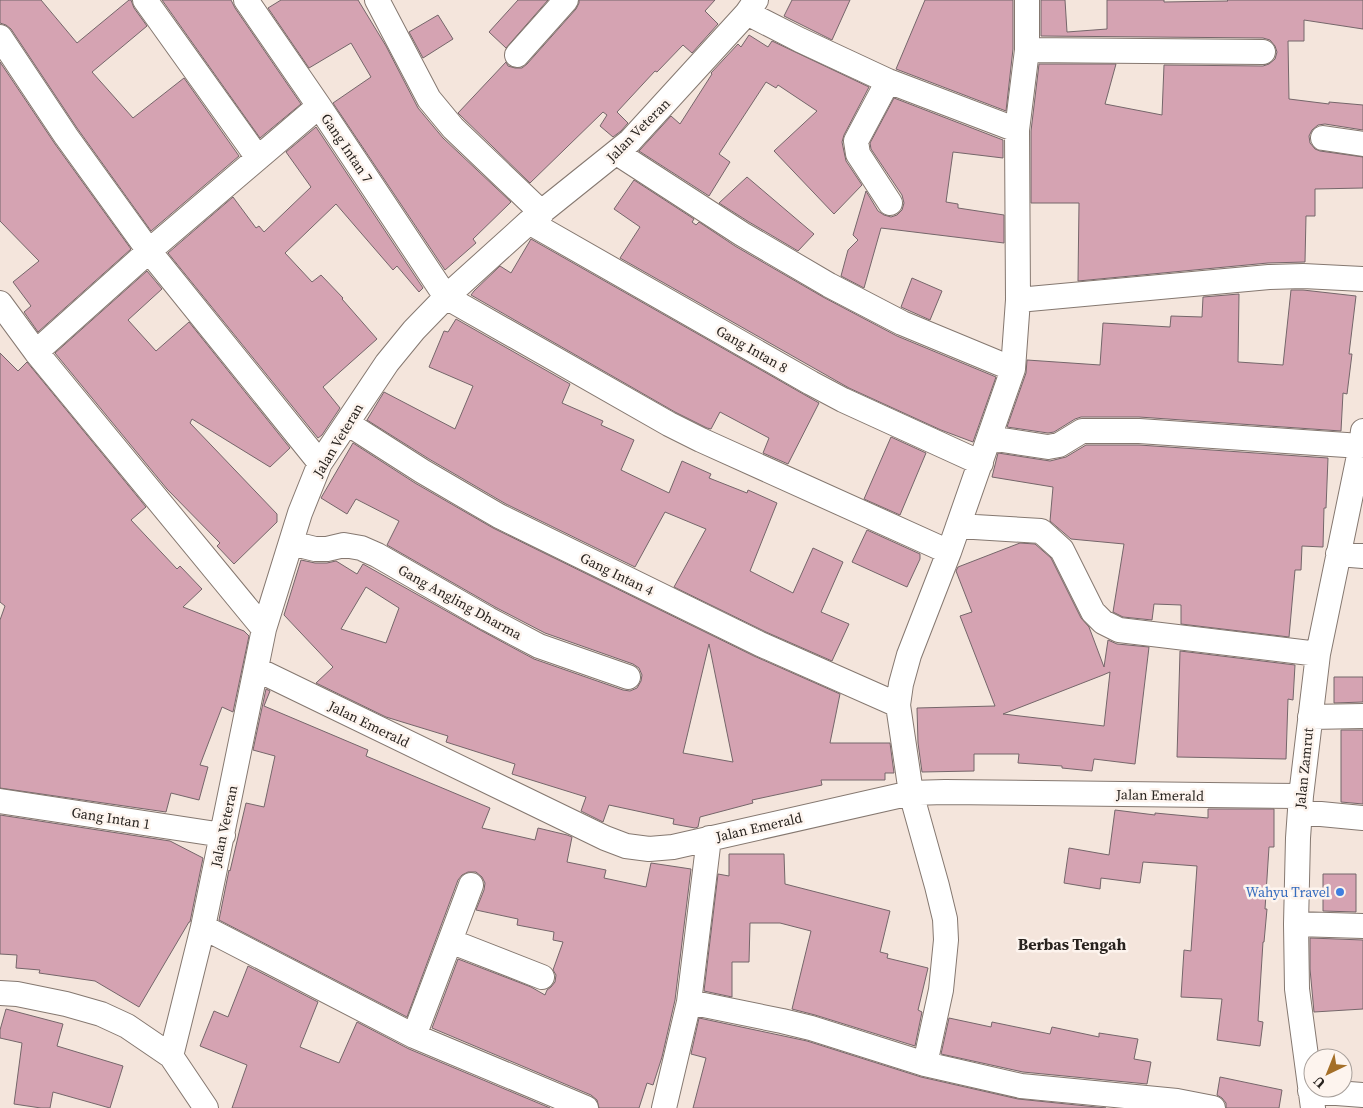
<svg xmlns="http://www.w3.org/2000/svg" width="1363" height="1108" font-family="'Source Serif 4',serif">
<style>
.building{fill:#d5a3b2;stroke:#75666a;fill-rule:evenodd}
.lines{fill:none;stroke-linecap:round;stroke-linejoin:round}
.minor-casing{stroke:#857870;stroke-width:26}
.minor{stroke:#fff;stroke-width:24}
.shop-dot{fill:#3f7fe0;stroke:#fdf4ee;stroke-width:2}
.labels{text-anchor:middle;stroke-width:5;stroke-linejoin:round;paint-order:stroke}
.street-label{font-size:14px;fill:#28231f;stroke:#fdf4ee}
.shop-label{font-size:14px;fill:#366cbe;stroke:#fdf4ee;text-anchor:end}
.quarter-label{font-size:16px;font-weight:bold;fill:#28231f;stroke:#fdf4ee}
</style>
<rect width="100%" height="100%" fill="#f4e5dc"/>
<path class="building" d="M 0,0 L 41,0 L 77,43 L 129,0 L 131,0 L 134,8 L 147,26 L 92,72 L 133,118 L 184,78 L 239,156 L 151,231 L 77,128 L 11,29 L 6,25 L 0,23 Z
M 162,0 L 231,0 L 235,8 L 301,104 L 260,138 Z
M 281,0 L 358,0 L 386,46 L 418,108 L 443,138 L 511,202 L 473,239 L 476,243 L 445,270 L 333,103 L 371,77 L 351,43 L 309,68 L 268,8 Z
M 518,0 L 548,0 L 506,48 L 489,32 Z
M 579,0 L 715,0 L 705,11 L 718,24 L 692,53 L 683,45 L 657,72 L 655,71 L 617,112 L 628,123 L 621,131 L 613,137 L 600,126 L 607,115 L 603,112 L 530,183 L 458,113 L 506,62 L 508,66 L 515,68 L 522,68 L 527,64 L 576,9 L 579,3 Z
M 792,0 L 850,0 L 832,40 L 784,16 Z
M 925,0 L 1013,0 L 1013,49 L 1006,111 L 896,69 Z
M 1041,0 L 1065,0 L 1067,32 L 1107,29 L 1107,0 L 1164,0 L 1164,2 L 1228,1 L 1227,0 L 1363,0 L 1363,29 L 1304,20 L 1304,41 L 1288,41 L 1289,99 L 1329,104 L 1329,102 L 1363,105 L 1363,130 L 1325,124 L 1318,125 L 1312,130 L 1309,136 L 1310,143 L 1315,149 L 1320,151 L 1363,157 L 1363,188 L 1315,189 L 1315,216 L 1306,216 L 1305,262 L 1268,263 L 1078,281 L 1079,203 L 1031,203 L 1031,131 L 1039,64 L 1116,64 L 1105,104 L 1162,115 L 1164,65 L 1263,66 L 1269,64 L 1275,59 L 1277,52 L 1275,46 L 1270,40 L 1263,38 L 1041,36 Z
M 438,15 L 453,39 L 423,58 L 409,32 Z
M 749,35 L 768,47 L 772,41 L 869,87 L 844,135 L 842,142 L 846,161 L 862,185 L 834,214 L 774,151 L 817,111 L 778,85 L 776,88 L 766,82 L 719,154 L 730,162 L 709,196 L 639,151 L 671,116 L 680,124 L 712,74 L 711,73 L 738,44 L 741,47 Z
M 0,62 L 55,144 L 131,249 L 38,332 L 24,312 L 31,306 L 13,282 L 39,261 L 0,221 Z
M 894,98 L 1003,140 L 1003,158 L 953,152 L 946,202 L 958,204 L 958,208 L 1004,215 L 1004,243 L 881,228 L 864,288 L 841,276 L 848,250 L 858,240 L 853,235 L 866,191 L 878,211 L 884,215 L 891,217 L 897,215 L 902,210 L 904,203 L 902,195 L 871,149 L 870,143 Z
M 316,127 L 423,288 L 419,292 L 397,266 L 393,270 L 336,204 L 285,253 L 312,282 L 321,275 L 343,298 L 342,299 L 377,339 L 323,387 L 340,408 L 322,435 L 318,438 L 168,253 L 233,197 L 256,228 L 259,226 L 264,232 L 311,187 L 286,152 Z
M 747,177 L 814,234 L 798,251 L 749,222 L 719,203 Z
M 634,180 L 694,219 L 692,222 L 696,225 L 699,222 L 735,246 L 823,297 L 897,336 L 996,377 L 973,442 L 941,430 L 849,388 L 620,258 L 640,227 L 614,209 Z
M 531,239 L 819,403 L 788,464 L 763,453 L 769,438 L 720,412 L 711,429 L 707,428 L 675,412 L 471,295 L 474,291 L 500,266 L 511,273 Z
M 147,271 L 162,289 L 128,320 L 156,351 L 189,322 L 290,448 L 270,467 L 192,419 L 190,423 L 277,514 L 277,522 L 234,564 L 217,546 L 220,543 L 167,489 L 55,353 Z
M 912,278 L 942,291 L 930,320 L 901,307 Z
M 1291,290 L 1303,290 L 1356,296 L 1349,354 L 1352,354 L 1347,394 L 1343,393 L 1341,431 L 1139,417 L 1081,417 L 1075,419 L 1054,432 L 1048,433 L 1007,427 L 1026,373 L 1027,360 L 1100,365 L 1103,323 L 1170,327 L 1171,316 L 1202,317 L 1203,297 L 1239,294 L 1238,362 L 1283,365 Z
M 456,319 L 570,384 L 562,403 L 603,421 L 601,425 L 634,440 L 621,470 L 669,493 L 682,461 L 711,474 L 709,478 L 747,493 L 748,490 L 777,503 L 750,571 L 793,593 L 813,548 L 843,562 L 821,612 L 849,624 L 832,661 L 766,632 L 674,587 L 706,529 L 665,512 L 635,567 L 506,504 L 429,459 L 367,420 L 384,392 L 455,429 L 473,386 L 429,367 L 444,331 L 448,332 Z
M 0,353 L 18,371 L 27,362 L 146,507 L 131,520 L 177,569 L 180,566 L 202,589 L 183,607 L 244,631 L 249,636 L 233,712 L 222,707 L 200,765 L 208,767 L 199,800 L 171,793 L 166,812 L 0,788 L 0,620 L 5,606 L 0,602 Z
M 891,437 L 926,453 L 900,515 L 864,499 Z
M 353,443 L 415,483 L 493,528 L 754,656 L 840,694 L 830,743 L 890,743 L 894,773 L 885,773 L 885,780 L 821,780 L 822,785 L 752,800 L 753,803 L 700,817 L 698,827 L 695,828 L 673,824 L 674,819 L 609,805 L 603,822 L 581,811 L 586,797 L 512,774 L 515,764 L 446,742 L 448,736 L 386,717 L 316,683 L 333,667 L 284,615 L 301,560 L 315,563 L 327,563 L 336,561 L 357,574 L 363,564 L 482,631 L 534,659 L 623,690 L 630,691 L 637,688 L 641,681 L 642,675 L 639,668 L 633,664 L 545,633 L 495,607 L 387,545 L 399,521 L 356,499 L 347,514 L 321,498 ZM 366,587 L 399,608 L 386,643 L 341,629 ZM 709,644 L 733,762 L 683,753 Z
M 1086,445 L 1139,445 L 1328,458 L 1326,508 L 1324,508 L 1323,547 L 1302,546 L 1301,570 L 1295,570 L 1289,637 L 1181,624 L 1181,605 L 1154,604 L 1152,620 L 1123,617 L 1113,612 L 1124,544 L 1071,539 L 1050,521 L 1053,487 L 992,477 L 998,453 L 1050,461 L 1066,457 Z
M 867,530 L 920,554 L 920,559 L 907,587 L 852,562 Z
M 1020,543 L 1035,544 L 1051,558 L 1081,618 L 1089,627 L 1104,667 L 1108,640 L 1117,644 L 1149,647 L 1135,764 L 1094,759 L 1092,771 L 1062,768 L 1062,766 L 1018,763 L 1019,754 L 974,754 L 974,771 L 922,772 L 918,743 L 917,708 L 995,706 L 960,616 L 972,612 L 956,571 L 958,567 ZM 1110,672 L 1104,726 L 1003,714 L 1103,675 Z
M 1180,651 L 1295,665 L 1293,700 L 1288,699 L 1286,759 L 1177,757 Z
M 1334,677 L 1363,677 L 1363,702 L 1334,703 Z
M 266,689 L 270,691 L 264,706 L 368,750 L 366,756 L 490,808 L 482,828 L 535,840 L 538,828 L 567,835 L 572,837 L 567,862 L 606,870 L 604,878 L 646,887 L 651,863 L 691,869 L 675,1000 L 662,1057 L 653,1085 L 647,1083 L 639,1108 L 599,1108 L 597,1100 L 591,1095 L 432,1028 L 458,959 L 531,987 L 545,995 L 547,990 L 551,987 L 555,982 L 556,975 L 553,970 L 563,942 L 553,940 L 554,932 L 517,925 L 518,919 L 476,910 L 484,890 L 485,883 L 482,877 L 476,872 L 468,872 L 462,875 L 458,880 L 407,1017 L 219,920 L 229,870 L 230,871 L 246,803 L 264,807 L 275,756 L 253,750 Z
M 1341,730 L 1363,730 L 1363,804 L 1341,802 Z
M 1208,809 L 1274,809 L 1274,847 L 1269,847 L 1265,909 L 1267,909 L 1264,942 L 1263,942 L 1258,1021 L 1263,1022 L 1260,1046 L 1217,1040 L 1222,999 L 1181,997 L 1184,950 L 1191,951 L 1197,866 L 1143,862 L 1140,883 L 1101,878 L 1100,889 L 1064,883 L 1069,848 L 1109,855 L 1115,810 L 1155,815 L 1155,813 L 1208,818 Z
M 0,815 L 170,841 L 203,858 L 190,922 L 189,922 L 139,1007 L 95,981 L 39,973 L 40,970 L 16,968 L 17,955 L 0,954 Z
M 729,854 L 784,854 L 785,884 L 890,911 L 880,952 L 888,954 L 887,958 L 928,968 L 918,1010 L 922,1012 L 915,1046 L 815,1015 L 792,1009 L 811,931 L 780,923 L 750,923 L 749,962 L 732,962 L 732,997 L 704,991 L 718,874 L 729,876 Z
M 1323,874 L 1356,874 L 1356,912 L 1323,911 Z
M 1310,938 L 1363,940 L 1363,1009 L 1314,1012 L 1310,969 Z
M 248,966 L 318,1002 L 300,1047 L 339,1063 L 357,1022 L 409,1049 L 550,1108 L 232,1108 L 247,1065 L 200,1046 L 214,1011 L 228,1017 Z
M 6,1009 L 63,1024 L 57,1046 L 123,1066 L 110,1108 L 53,1092 L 50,1108 L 41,1108 L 14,1104 L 22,1043 L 0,1038 L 0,1030 Z
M 699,1018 L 807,1041 L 921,1077 L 1018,1099 L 1106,1108 L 693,1108 L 706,1058 L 691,1054 Z
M 949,1018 L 991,1027 L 992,1022 L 1050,1034 L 1052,1027 L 1099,1037 L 1099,1033 L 1138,1039 L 1134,1059 L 1151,1062 L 1147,1084 L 1023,1072 L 941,1054 Z
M 1220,1077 L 1282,1090 L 1279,1108 L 1226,1108 L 1226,1103 L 1222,1098 L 1217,1095 Z"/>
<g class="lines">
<defs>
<path id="minor" d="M 145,0 L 258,158
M 246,0 L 319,106 L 446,297 L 669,424 L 701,440 L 949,552 L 909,655 L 901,684 L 898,705 L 911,793 L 937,886 L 945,919 L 946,940 L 941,990 L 925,1064
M 377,0 L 429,99 L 453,128 L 542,213
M 747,13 L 800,40 L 888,81 L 1017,130
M 0,37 L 66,136 L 149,251 L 320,463
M 1027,50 L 1263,52
M 517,55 L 566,0
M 888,81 L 856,141 L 858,154 L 890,203
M 1323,138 L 1363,144
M 617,153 L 742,234 L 829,285 L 902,323 L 1013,369
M 529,222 L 811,383 L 843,400 L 981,463
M 1018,300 L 1269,277 L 1303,276 L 1363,279
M 0,303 L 36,352 L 264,629
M 36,352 L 149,251 L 319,106
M 347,423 L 422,471 L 499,516 L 760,644 L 898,705
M 989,438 L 1048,447 L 1059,445 L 1082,431 L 1139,431 L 1361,446
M 958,526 L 1041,531 L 1062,550 L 1093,612 L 1103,622 L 1119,630 L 1318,654
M 291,543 L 315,549 L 327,549 L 344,545 L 361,548 L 377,555 L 488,619 L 539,646 L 628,677
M 949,552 L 1013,369 L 1018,300 L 1017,130 L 1027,50 L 1027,0
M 1338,554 L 1363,556
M 256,669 L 605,838 L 626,846 L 649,849 L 673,847 L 911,793 L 945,792 L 1301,796
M 1310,717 L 1363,716
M 0,801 L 223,835
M 1300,812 L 1363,818
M 1296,924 L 1363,926
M 203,927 L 414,1036 L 586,1108
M 450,941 L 471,885
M 0,993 L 17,994 L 66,1004 L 101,1014 L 127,1026 L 171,1056 L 206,1108
M 689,1002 L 782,1021 L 811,1028 L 925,1064 L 1021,1086 L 1177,1101 L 1213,1108
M 414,1036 L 450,941 L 542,977
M 171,1056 L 203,927 L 264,629 L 300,513 L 320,463 L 387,363 L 414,330 L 446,297 L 529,222 L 630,141 L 747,13 L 756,0
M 1310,1091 L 1363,1095
M 664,1108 L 689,1002 L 709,838
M 1313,1108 L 1297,989 L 1296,924 L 1298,838 L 1301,796 L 1318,654 L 1361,446 L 1363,431"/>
</defs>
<use href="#minor" class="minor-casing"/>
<use href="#minor" class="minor"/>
</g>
<circle class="shop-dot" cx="1340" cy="892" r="5"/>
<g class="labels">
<g class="street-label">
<text transform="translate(638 130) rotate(-45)" y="5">Jalan Veteran</text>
<text transform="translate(347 148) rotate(56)" y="5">Gang Intan 7</text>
<text transform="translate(752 349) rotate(30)" y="5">Gang Intan 8</text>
<text transform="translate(338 440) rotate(-59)" y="5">Jalan Veteran</text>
<text transform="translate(617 574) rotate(26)" y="5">Gang Intan 4</text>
<text transform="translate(460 602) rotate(29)" y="5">Gang Angling Dharma</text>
<text transform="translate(369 724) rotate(26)" y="5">Jalan Emerald</text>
<text transform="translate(1304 768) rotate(-84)" y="5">Jalan Zamrut</text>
<text transform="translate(1160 795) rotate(1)" y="5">Jalan Emerald</text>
<text transform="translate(111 818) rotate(9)" y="5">Gang Intan 1</text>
<text transform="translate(224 826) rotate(-78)" y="5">Jalan Veteran</text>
<text transform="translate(759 827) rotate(-13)" y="5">Jalan Emerald</text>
</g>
<g class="shop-label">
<text x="1330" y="897">Wahyu Travel</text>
</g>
<g class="quarter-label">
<text x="1072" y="950">Berbas Tengah</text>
</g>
</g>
<g transform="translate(1328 1073) rotate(223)"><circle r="24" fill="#fdf4ee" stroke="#a8a09b"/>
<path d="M0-4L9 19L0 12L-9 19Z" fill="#a46f28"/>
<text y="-8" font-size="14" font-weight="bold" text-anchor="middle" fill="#28231f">U</text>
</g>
</svg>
